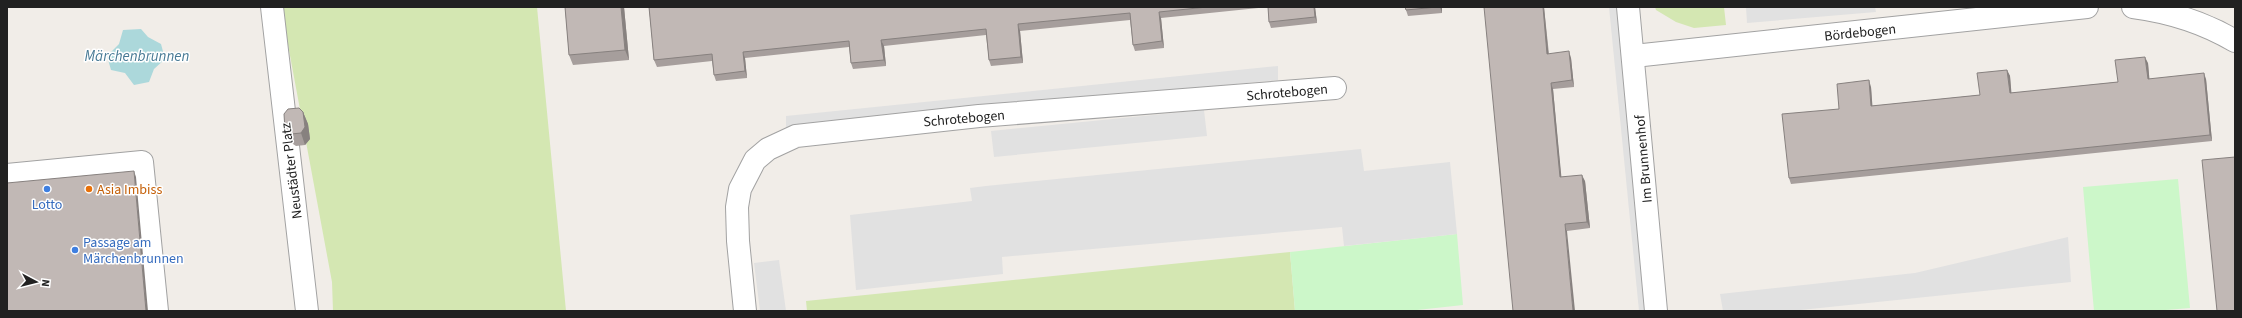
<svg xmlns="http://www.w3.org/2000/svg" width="2242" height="318" font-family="'Source Sans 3',sans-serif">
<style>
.grass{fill:#d4e7b2}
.park{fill:#ccf7c9}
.parking{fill:#e1e1e1}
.water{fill:#acd8db}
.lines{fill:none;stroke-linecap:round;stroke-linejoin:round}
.street-casing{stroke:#a2a2a2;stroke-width:24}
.street{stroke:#fff;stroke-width:22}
.wall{fill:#a69e9c}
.shaded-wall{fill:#87817f}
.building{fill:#c1b8b5;stroke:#87817f}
.shop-dot{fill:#3f7fe0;stroke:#fff;stroke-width:1.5}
.food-dot{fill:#e8710a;stroke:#fff;stroke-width:1.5}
.labels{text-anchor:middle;stroke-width:3;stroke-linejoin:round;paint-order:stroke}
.street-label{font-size:14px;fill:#212121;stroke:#fff}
.food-label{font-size:14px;fill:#c56008;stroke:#fff;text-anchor:start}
.shop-label{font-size:14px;fill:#366cbe;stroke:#fff}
.water-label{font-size:15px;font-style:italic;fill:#487a95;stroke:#fff}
</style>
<rect width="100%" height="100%" fill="#f1ede8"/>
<path class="grass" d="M 281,7 L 537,7 L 566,311 L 333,311 L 332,282 Z
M 1655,7 L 1724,7 L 1726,25 L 1694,28 L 1676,22 L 1656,10 Z
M 1290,252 L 1295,311 L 807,311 L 806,301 Z"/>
<path class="park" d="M 2178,179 L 2190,308 L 2154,311 L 2094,311 L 2083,187 Z
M 1457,234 L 1463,305 L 1408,311 L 1295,311 L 1290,252 Z"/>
<path class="parking" d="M 1609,7 L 1618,7 L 1650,311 L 1639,311 Z
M 1746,7 L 1875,7 L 1876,12 L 1747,23 Z
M 1278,66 L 1278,80 L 786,128 L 786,116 Z
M 1204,110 L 1207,136 L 994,157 L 991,131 Z
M 1361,149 L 1364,171 L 1450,162 L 1457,234 L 1344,246 L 1342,227 L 1002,257 L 1003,274 L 856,290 L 850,215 L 972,201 L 970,188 L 986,186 Z
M 2068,237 L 2071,282 L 1791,311 L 1723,311 L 1720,294 L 1915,273 Z
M 779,260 L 786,311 L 760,311 L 754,263 Z"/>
<path class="water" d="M 141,29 L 148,37 L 161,44 L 165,59 L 154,69 L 149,82 L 134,85 L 125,73 L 111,70 L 107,56 L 119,44 L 123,30 Z"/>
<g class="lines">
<defs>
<path id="street" d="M 272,7 L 307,311
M 1628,7 L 1656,311
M 2133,7 C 2171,12 2203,22 2235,41
M 1634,56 L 2087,7
M 7,175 L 142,162 L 157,311
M 745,311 L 738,241 L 737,207 L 740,189 L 755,160 L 768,149 L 796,136 L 979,116 L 1335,88"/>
</defs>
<use href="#street" class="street-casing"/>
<use href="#street" class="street"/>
</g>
<path class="wall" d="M 565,7 L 624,7 L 629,60 L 573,65 L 569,55 Z
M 649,7 L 1315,7 L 1317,23 L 1271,28 L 1269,22 L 1268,7 L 1161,18 L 1164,48 L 1135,51 L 1133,45 L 1130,20 L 1020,31 L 1023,63 L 991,66 L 989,60 L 986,35 L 884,46 L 886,66 L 853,69 L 851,63 L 849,47 L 745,58 L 747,78 L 716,81 L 714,75 L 712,61 L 657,67 L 654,60 Z
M 1405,7 L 1442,7 L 1442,13 L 1408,16 Z
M 1484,7 L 1544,7 L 1549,54 L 1571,58 L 1574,87 L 1553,89 L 1561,177 L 1585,181 L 1590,228 L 1567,231 Z
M 2148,63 L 2149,79 L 2206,79 L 2212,141 L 1791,184 L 1789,178 L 1839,109 L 1871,87 L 1872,106 L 1980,95 L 2007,70 L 2010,76 L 2011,93 L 2118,82 Z
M 303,112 L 308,124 L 310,139 L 305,145 L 296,146 L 290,142 L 285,130 Z"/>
<path class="shaded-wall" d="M 621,7 L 624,7 L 629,60 L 625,50 Z
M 1314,7 L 1315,7 L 1317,23 L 1315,17 Z
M 1440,7 L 1442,7 L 1442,13 Z
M 1543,7 L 1544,7 L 1549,60 L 1547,54 Z
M 1159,12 L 1161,18 L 1164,48 L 1162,41 Z
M 1018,24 L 1020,31 L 1023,63 L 1021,57 Z
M 881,40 L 884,46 L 886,66 L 884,60 Z
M 1569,51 L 1571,58 L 1574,87 L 1572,80 Z
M 743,52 L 745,58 L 747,78 L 745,71 Z
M 2145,57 L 2148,63 L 2150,85 L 2148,79 Z
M 2007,70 L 2010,76 L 2012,99 L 2010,93 Z
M 2204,73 L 2206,79 L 2212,141 L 2210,135 Z
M 1869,80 L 1871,87 L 1873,113 L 1871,106 Z
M 1551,83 L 1553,89 L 1562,183 L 1560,177 Z
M 303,112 L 308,124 L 310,139 L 305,145 L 301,133 Z
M 134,171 L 136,177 L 148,311 L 146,311 Z
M 1582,175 L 1585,181 L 1590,228 L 1587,222 Z
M 1565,224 L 1567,231 L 1575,311 L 1573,311 Z"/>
<path class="building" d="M 565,7 L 621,7 L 625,50 L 569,55 Z
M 649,7 L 1207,7 L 1159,12 L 1162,41 L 1133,45 L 1130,13 L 1018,24 L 1021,57 L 989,60 L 986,29 L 881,40 L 884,60 L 851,63 L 849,41 L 743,52 L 745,71 L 714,75 L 712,54 L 654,60 Z
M 1268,7 L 1314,7 L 1315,17 L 1269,22 Z
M 1405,7 L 1437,7 L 1406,10 Z
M 1484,7 L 1543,7 L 1547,54 L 1569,51 L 1572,80 L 1551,83 L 1560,177 L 1582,175 L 1587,222 L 1565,224 L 1573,311 L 1513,311 Z
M 2145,57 L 2148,79 L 2204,73 L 2210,135 L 1789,178 L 1782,114 L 1839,109 L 1837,84 L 1869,80 L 1871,106 L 1980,95 L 1977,73 L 2007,70 L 2010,93 L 2118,82 L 2115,60 Z
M 299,108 L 303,112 L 305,127 L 301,133 L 291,134 L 285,130 L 284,114 L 288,109 Z
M 2235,157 L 2235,311 L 2217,311 L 2202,160 Z
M 134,171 L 146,311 L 7,311 L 7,183 Z"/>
<g class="shop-dot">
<circle cx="47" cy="189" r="4"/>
<circle cx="75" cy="250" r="4"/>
</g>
<circle class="food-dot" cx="89" cy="189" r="4"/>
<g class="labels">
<g class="street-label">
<text transform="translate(1860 32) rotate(-6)" y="5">Bördebogen</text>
<text transform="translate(1287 92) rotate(-5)" y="5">Schrotebogen</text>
<text transform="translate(964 118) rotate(-5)" y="5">Schrotebogen</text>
<text transform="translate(1643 159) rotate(-95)" y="5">Im Brunnenhof</text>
<text transform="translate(291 171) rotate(-97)" y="5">Neustädter Platz</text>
</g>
<g class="food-label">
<text x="97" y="194">Asia Imbiss</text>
</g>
<g class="shop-label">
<text x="47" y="209">Lotto</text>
<text x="83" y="247" text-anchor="start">Passage am<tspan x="83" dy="16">Märchenbrunnen</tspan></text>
</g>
<g class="water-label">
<text x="137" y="61">Märchenbrunnen</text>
</g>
</g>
<rect width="2242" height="318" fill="none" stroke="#212121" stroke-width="16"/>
<g transform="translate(36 282) rotate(97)" stroke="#ffffff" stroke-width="3" paint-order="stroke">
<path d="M0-3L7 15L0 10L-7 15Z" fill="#212121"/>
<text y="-6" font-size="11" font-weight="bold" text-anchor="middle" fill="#212121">N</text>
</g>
</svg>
